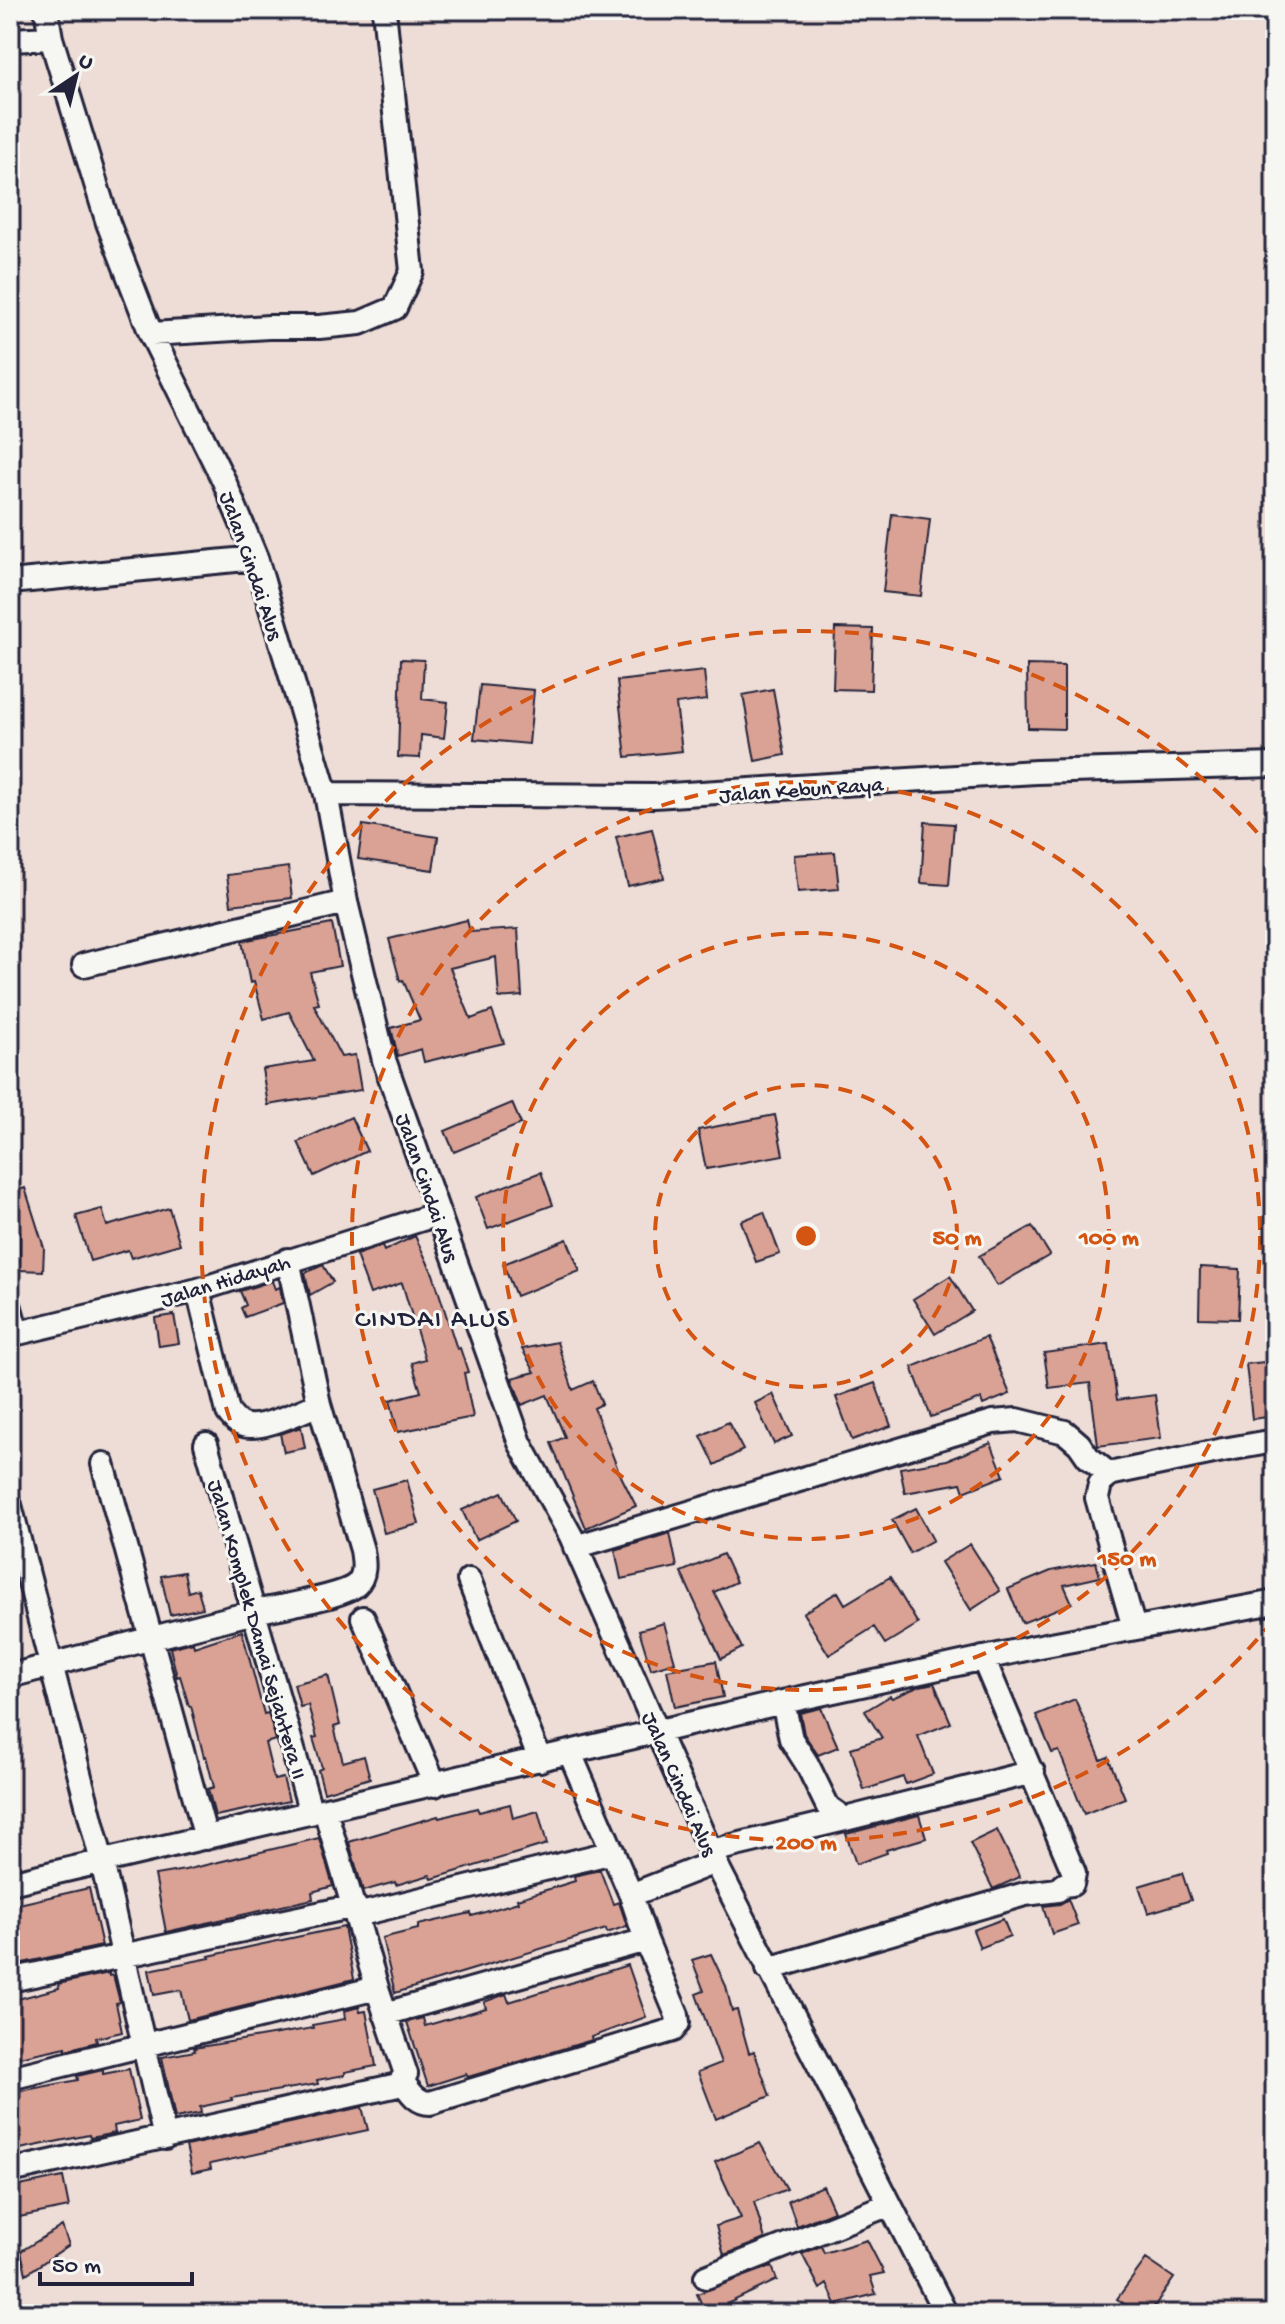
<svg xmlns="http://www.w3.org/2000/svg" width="1285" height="2324" font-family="'Gochi Hand',sans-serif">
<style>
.building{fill:#daa294;stroke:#22223b;stroke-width:2}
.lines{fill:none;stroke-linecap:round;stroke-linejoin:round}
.minor-casing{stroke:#22223b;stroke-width:28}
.minor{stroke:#f6f6f2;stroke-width:22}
.ring{fill:none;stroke:#d45411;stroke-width:4;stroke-dasharray:14 10}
.labels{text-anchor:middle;stroke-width:6;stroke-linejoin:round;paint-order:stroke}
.street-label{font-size:22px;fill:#22223b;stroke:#f6f6f2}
.quarter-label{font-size:26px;letter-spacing:2px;fill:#22223b;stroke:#f6f6f2}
.centre{fill:#d45411;stroke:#f6f6f2;stroke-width:4}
.ring-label{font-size:24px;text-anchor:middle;font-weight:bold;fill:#d45411;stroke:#f6f6f2;stroke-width:6;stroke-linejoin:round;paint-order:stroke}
</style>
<rect width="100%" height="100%" fill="#eeddd6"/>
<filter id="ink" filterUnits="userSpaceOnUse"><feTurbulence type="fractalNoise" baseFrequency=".0125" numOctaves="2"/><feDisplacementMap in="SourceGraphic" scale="16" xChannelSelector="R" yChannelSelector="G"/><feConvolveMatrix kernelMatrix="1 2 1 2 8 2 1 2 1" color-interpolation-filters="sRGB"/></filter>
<g filter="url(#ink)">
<path class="building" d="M 892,514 L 930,519 L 921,596 L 883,592 Z
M 835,628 L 873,629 L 871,690 L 833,689 Z
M 401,659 L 424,660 L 422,699 L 448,702 L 444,738 L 421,735 L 420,758 L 398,757 Z
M 1027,665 L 1064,666 L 1064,729 L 1028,728 Z
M 704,671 L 707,700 L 676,704 L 682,751 L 626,757 L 617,681 Z
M 480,685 L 534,690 L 529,744 L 474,739 Z
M 773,689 L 785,755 L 755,761 L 743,695 Z
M 925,822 L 954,824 L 949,885 L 921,883 Z
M 363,825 L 438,837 L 433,870 L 358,859 Z
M 652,829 L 664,878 L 628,886 L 616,837 Z
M 835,852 L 839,889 L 798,892 L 794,855 Z
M 288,867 L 292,898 L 231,905 L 227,875 Z
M 467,920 L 470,932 L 518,929 L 522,996 L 499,998 L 496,957 L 450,968 L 471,1019 L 492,1011 L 504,1043 L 424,1062 L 421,1049 L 398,1056 L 391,1028 L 420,1020 L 403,980 L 400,981 L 389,939 Z
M 332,924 L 340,966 L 310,972 L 319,1004 L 314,1005 L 341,1057 L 355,1055 L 361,1090 L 268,1105 L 262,1069 L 314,1061 L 289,1012 L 264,1019 L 254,982 L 250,983 L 242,941 Z
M 512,1103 L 521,1124 L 454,1152 L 445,1131 Z
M 775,1115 L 783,1155 L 706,1169 L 698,1130 Z
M 351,1117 L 367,1151 L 314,1176 L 298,1142 Z
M 541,1172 L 553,1205 L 488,1229 L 476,1197 Z
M 25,1188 L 44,1248 L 43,1271 L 19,1270 L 20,1233 L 14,1235 L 10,1224 L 10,1193 Z
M 169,1208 L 180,1244 L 131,1258 L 128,1250 L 90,1261 L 76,1216 L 102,1209 L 107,1226 Z
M 764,1212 L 780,1254 L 756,1262 L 741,1221 Z
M 1032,1226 L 1050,1255 L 997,1286 L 979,1256 Z
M 415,1236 L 433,1274 L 457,1349 L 460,1348 L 468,1372 L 464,1373 L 473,1417 L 398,1432 L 390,1400 L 421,1392 L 412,1363 L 425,1359 L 402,1283 L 370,1294 L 356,1255 L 382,1246 L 384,1251 Z
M 567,1239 L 580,1271 L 516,1296 L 503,1264 Z
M 323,1265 L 333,1282 L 310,1295 L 305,1273 Z
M 1200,1267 L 1240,1269 L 1238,1319 L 1199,1318 Z
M 950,1276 L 972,1311 L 935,1334 L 913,1299 Z
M 272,1281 L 275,1289 L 280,1287 L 283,1303 L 245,1317 L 241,1308 L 246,1305 L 240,1291 Z
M 174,1315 L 179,1343 L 159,1346 L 155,1318 Z
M 986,1337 L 1010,1394 L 983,1405 L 981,1399 L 931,1417 L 912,1367 Z
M 557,1342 L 573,1390 L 593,1381 L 602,1404 L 594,1408 L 619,1472 L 636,1506 L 586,1528 L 551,1443 L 565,1437 L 547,1395 L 522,1405 L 512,1378 L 535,1372 L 522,1349 Z
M 1109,1344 L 1117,1400 L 1155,1395 L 1161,1438 L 1098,1446 L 1090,1383 L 1049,1388 L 1044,1353 Z
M 1274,1361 L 1275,1416 L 1252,1419 L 1246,1364 Z
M 875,1383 L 891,1426 L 852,1440 L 836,1397 Z
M 773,1394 L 792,1436 L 774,1444 L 755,1403 Z
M 728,1422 L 743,1450 L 715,1465 L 701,1436 Z
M 301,1427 L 305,1448 L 284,1452 L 280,1434 Z
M 991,1443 L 1004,1476 L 964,1492 L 961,1483 L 905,1493 L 900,1468 L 947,1460 Z
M 407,1480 L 419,1524 L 384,1533 L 372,1489 Z
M 502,1492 L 516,1521 L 476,1540 L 462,1510 Z
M 916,1508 L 933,1540 L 910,1553 L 892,1520 Z
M 670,1533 L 677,1567 L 621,1579 L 615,1550 Z
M 970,1544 L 1000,1591 L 971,1610 L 941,1562 Z
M 723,1554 L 736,1582 L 714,1592 L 742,1648 L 721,1659 L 681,1572 Z
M 1096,1562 L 1100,1577 L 1064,1585 L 1072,1603 L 1022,1623 L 1008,1589 L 1051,1571 Z
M 184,1572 L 188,1592 L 198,1589 L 203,1608 L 170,1615 L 161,1576 Z
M 890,1577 L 918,1624 L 885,1644 L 874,1627 L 829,1655 L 803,1613 L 838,1592 L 845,1604 Z
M 664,1623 L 675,1662 L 651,1669 L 639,1630 Z
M 242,1631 L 264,1714 L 268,1713 L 276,1740 L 265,1743 L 274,1780 L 283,1778 L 289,1801 L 215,1816 L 208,1789 L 214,1787 L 206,1756 L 204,1757 L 191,1706 L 189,1706 L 180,1676 L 177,1677 L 170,1648 L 193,1642 L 194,1647 Z
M 716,1661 L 723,1697 L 675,1707 L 667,1670 Z
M 328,1675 L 340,1725 L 334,1727 L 343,1762 L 364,1756 L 370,1778 L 324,1792 L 318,1770 L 322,1768 L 313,1738 L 317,1737 L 308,1705 L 300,1707 L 294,1684 Z
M 934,1683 L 951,1723 L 918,1736 L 933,1774 L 906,1784 L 903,1777 L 864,1790 L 851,1748 L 882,1738 L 865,1711 L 890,1696 L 892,1698 L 920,1686 Z
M 1075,1699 L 1101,1760 L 1108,1757 L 1125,1798 L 1084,1814 L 1059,1751 L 1052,1753 L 1036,1715 Z
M 821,1708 L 838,1747 L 818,1755 L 804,1734 L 800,1713 Z
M 510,1804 L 513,1818 L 538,1811 L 547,1844 L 432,1879 L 430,1875 L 396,1885 L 395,1882 L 363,1891 L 349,1842 L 438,1816 L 439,1818 L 477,1808 L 479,1812 Z
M 919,1815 L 926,1838 L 886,1850 L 887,1853 L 856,1864 L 846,1834 Z
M 997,1830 L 1020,1877 L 993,1889 L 970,1843 Z
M 319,1838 L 333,1886 L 312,1892 L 313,1899 L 166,1932 L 155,1875 L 185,1870 Z
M 600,1870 L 613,1904 L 619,1902 L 627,1926 L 607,1933 L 606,1929 L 395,1993 L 382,1938 L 418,1929 L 418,1925 L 471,1913 L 472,1916 L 518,1902 L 517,1899 L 575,1881 L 574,1876 Z
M 1182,1873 L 1191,1900 L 1148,1913 L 1139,1886 Z
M 89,1888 L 102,1946 L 18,1964 L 10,1930 L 10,1906 Z
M 1068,1899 L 1078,1925 L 1052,1934 L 1043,1906 L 1060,1904 Z
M 1003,1919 L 1010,1936 L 980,1948 L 973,1930 Z
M 344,1927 L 354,1979 L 188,2020 L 181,1990 L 154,1995 L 149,1970 L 210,1958 L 209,1956 L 254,1946 Z
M 711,1954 L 726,1986 L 732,2011 L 737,2010 L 749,2053 L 754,2051 L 770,2096 L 716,2119 L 698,2072 L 721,2063 L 696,1994 L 704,1991 L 692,1960 Z
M 628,1965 L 646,2017 L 591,2037 L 592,2040 L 468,2077 L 466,2074 L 428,2086 L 407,2022 L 423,2018 L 425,2026 L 486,2008 L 484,2002 L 506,1994 L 509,2002 Z
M 109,1973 L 109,1976 L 113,1975 L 120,2002 L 116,2003 L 122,2032 L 96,2038 L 97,2042 L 66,2050 L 66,2047 L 10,2059 L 10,2001 L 59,1988 L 58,1984 Z
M 359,2007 L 360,2012 L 366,2011 L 376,2066 L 345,2072 L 345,2075 L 317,2080 L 318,2084 L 231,2098 L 232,2100 L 200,2107 L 201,2113 L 175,2118 L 162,2057 L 195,2051 L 194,2048 L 313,2028 L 312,2025 L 345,2019 L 344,2011 Z
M 129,2069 L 140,2120 L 114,2126 L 115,2133 L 90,2138 L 89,2135 L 10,2151 L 10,2093 L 78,2080 L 77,2076 L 103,2070 L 103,2074 Z
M 362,2107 L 368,2130 L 210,2164 L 211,2169 L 192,2173 L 186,2146 Z
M 760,2143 L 787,2189 L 754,2202 L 765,2239 L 724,2255 L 716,2226 L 741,2218 L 715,2162 Z
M 63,2177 L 69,2207 L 14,2218 L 10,2188 Z
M 823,2186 L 834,2211 L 797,2226 L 788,2201 Z
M 62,2226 L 69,2245 L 26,2274 L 21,2251 Z
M 867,2240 L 884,2273 L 870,2276 L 876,2294 L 836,2304 L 827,2284 L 820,2289 L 802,2254 L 821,2246 L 824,2253 Z
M 1146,2259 L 1174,2278 L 1149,2314 L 1139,2314 L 1117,2299 Z
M 772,2266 L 777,2280 L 706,2314 L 697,2294 Z"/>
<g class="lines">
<defs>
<path id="minor" d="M 46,10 L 51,38 L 108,223 L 151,334 L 224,481 L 256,558 L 326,794 L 346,902 L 384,1060 L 520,1443 L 571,1536 L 715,1862 L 946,2314
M 10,40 L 51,38
M 151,334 L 269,327 L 319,327 L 360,323 L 395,308 L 412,271 L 384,10
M 10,582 L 256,558
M 326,794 L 654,796 L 1036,772 L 1275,765
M 84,965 L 346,902
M 198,1290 L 228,1412 C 233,1418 236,1423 243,1425 C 261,1431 301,1411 319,1404
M 10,1308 L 17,1333
M 10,1335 L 198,1290 L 438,1214
M 206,1444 L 311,1813
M 103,1464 L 206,1838
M 10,1505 L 102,1862 L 165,2138
M 575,1547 L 993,1422 L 1017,1420 L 1065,1432 L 1079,1444 L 1088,1457 L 1109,1474
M 469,1580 L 540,1760
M 363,1618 L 435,1785
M 1134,1628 L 1097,1498 L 1100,1484 L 1109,1474 L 1223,1450 L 1275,1441
M 10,1676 C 92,1654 173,1632 255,1612 C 277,1607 342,1597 356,1585 C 366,1576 364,1562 362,1550 L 319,1404 L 288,1260
M 783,1702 L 791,1739 L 807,1764 L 828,1807 L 845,1819 L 1033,1772
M 570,1753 L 631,1895
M 711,1851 L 845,1819
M 10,1883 L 783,1702 L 1035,1647 L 1275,1602
M 357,1915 L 613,1852
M 768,1969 L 1025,1894 L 1058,1890 L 1063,1885 L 1072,1884 L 1074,1873 L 983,1658
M 10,1980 L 355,1906
M 385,2014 L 646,1940 L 631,1895 L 715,1862
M 10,2078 L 377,1988
M 402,2081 C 410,2091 416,2103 430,2103 L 673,2030 L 678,2023 L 677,2015 L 646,1940
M 10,2171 L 398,2085 L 406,2074 L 377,1988 L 325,1810
M 706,2277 L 890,2204"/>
</defs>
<use href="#minor" class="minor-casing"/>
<use href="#minor" class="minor"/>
</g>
</g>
<g class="ring">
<circle cx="806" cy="1236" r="151"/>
<circle cx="806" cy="1236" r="303"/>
<circle cx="806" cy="1236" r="454"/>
<path d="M1273 1621A605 605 0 1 1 1273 851"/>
</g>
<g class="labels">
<g class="street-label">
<text transform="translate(253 565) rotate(71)" y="8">Jalan Cindai Alus</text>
<text transform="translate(801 788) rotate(-4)" y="8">Jalan Kebun Raya</text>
<text transform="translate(429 1187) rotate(71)" y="8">Jalan Cindai Alus</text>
<text transform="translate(225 1279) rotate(-17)" y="8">Jalan Hidayah</text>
<text transform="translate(259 1629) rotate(74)" y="8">Jalan Komplek Damai Sejahtera II</text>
<text transform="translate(681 1783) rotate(66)" y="8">Jalan Cindai Alus</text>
</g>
<g class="quarter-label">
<text x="433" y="1326">CINDAI ALUS</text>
</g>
</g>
<circle cx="806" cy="1236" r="12" class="centre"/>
<g class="ring-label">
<text x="957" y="1244">50 m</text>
<text x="1109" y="1244">100 m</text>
<text x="1127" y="1565">150 m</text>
<text x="806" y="1849">200 m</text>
</g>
<rect width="1285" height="2324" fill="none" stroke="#f6f6f2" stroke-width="40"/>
<rect x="20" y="20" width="1245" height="2284" fill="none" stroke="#22223b" stroke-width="3" filter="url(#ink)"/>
<g transform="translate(76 76) rotate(35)" stroke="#f6f6f2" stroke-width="6" paint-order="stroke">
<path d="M0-6L14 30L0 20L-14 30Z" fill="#22223b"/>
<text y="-12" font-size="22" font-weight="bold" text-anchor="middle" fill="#22223b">U</text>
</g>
<path d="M40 2272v12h152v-12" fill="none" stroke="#22223b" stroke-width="4"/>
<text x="52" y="2272" font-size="24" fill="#22223b" stroke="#f6f6f2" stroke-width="6" paint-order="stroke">50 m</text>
</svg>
